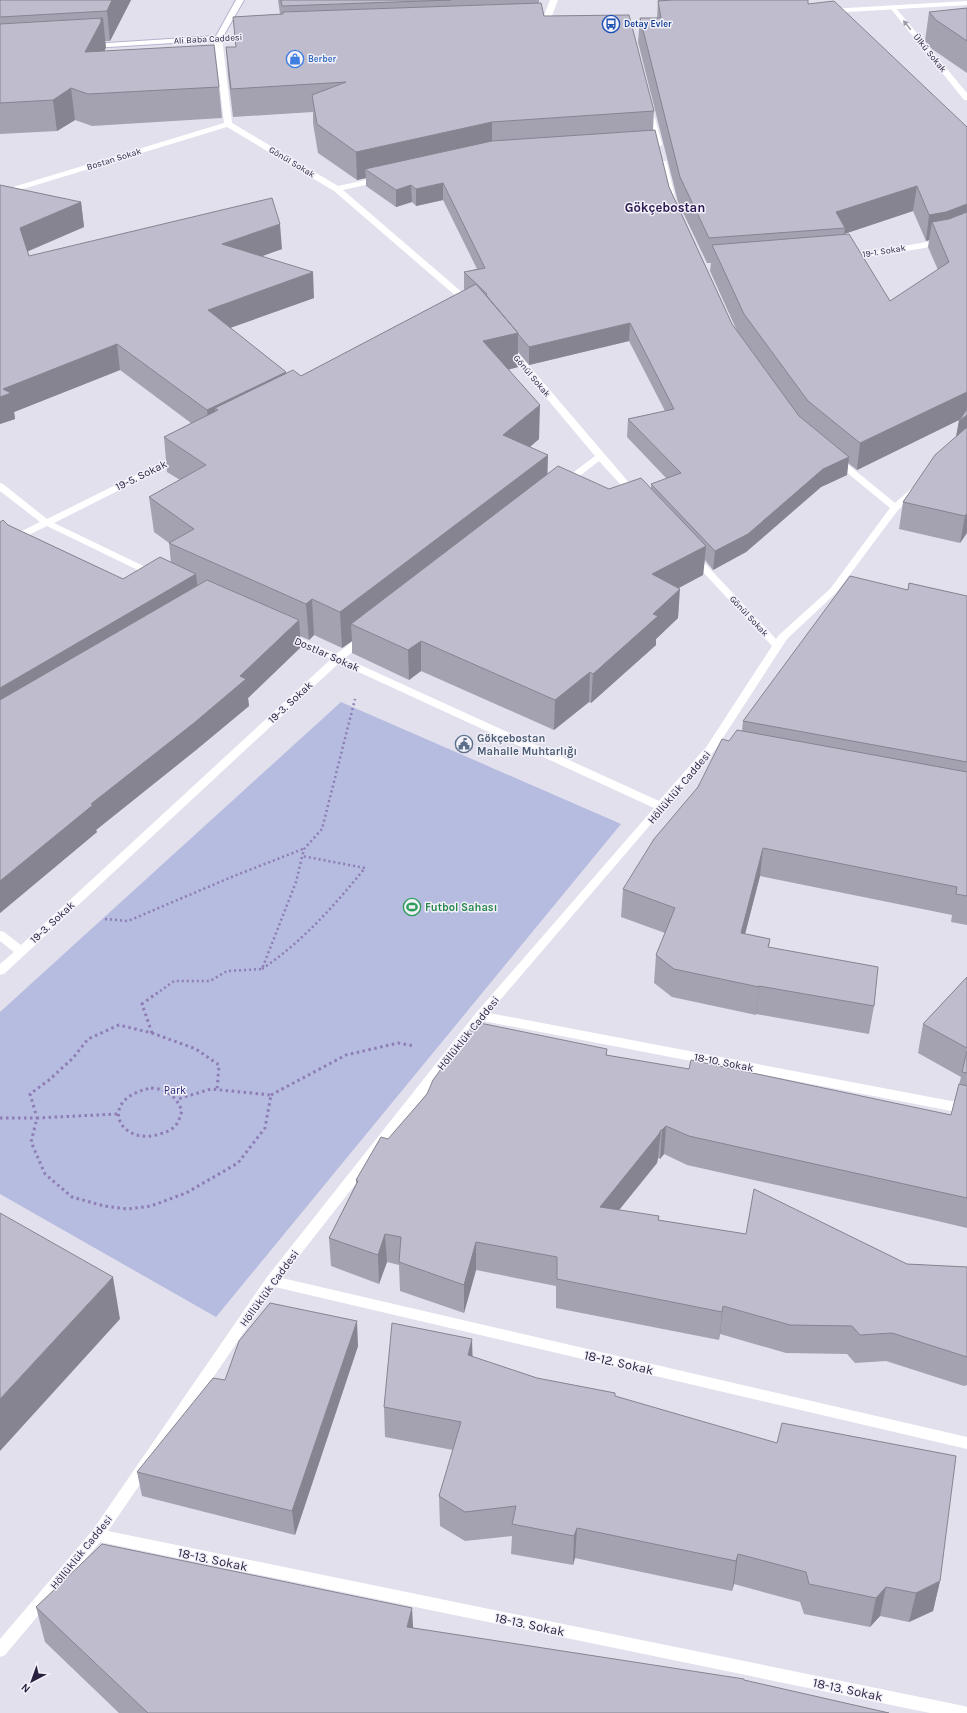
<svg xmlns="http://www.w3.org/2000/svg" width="967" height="1713" font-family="Karla,sans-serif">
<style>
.green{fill:#b6bbe0}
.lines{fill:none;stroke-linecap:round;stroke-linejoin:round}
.secondary-casing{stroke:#b9b2cd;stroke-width:2}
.path-far1{stroke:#8d7db4;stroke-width:2.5;stroke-dasharray:2 3;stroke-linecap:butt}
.path{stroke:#8d7db4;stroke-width:3;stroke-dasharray:2.5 3.5;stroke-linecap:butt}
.minor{fill:#fff;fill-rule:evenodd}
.tertiary{fill:#fff;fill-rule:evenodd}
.secondary{fill:#fff;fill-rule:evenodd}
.wall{fill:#a4a2b1;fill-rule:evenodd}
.shaded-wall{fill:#868490}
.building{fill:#bfbcce;stroke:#868490}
.oneway{fill:#9f9aa9}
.labels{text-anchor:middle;stroke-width:3;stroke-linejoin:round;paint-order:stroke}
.far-transit-label{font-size:9px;font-weight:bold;fill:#164399;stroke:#f2f1f9;text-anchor:start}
.far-street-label{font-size:9px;fill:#2a1f3f;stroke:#f2f1f9}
.far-shop-label{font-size:9px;font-weight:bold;fill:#366cbe;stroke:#f2f1f9;text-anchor:start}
.street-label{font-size:11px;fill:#2a1f3f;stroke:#f2f1f9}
.service-label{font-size:11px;font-weight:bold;fill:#4e5e75;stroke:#f2f1f9;text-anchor:start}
.leisure-label{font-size:11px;font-weight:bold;fill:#27864d;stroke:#f2f1f9;text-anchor:start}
.park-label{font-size:11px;fill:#25257a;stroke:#f2f1f9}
.far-district-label{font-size:13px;font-weight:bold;fill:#2e1953;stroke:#f2f1f9}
.near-street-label{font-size:13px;fill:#2a1f3f;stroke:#f2f1f9}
</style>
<rect width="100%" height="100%" fill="#e2e0ed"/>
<path class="green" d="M 341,702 L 621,824 L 216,1317 L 0,1194 L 0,1012 Z"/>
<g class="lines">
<defs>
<path id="secondary" d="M 236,0 L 244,0 L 221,40 L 92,48 L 88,46 L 92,44 L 216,36 Z"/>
</defs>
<use href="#secondary" class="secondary-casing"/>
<path class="path-far1" d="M 105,919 L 128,921 L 234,876 L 303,849
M 262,969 C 303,941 334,906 365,868 L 302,856
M 156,994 L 174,981 L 210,981 L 227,971 L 262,969 L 296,882 L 304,849 L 322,829 L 355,699"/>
<path class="path" d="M 152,1033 L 142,1004 L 157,993
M 151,1088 C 167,1089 176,1096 182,1111 C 180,1116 179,1121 176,1125 C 172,1130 166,1132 160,1134 C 119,1147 96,1099 151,1088 Z
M 271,1095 L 346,1055 L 398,1043 L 415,1046
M 117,1114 L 37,1118 L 31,1142 L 45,1174 L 72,1197 L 104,1206 L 127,1209 L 151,1206 L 186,1193 L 238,1163 L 265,1128 L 271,1095 L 211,1089 L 178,1099
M 0,1118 L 37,1118 L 30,1094 L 49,1080 L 73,1058 L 88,1039 L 119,1025 L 152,1033 L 196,1049 L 219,1065 L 217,1090"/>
<path class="minor" d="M 550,0 L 558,0 L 548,26 L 544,28 L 541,28 L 540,26 Z
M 893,6 L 895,7 L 967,93 L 967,100 L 964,100 L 891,9 L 889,8 Z
M 215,36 L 221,36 L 222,38 L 232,123 L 338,186 L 380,177 L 383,177 L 383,181 L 343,190 L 471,300 L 472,302 L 471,304 L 465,304 L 334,191 L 227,127 L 0,196 L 0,191 L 224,123 L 214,38 Z
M 646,109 L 652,109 L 653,111 L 662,144 L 661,146 L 655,146 L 654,144 L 645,111 Z
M 660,161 L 666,161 L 667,163 L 676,201 L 675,203 L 672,203 L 668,201 L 659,163 Z
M 967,230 L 967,235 C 960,238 954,241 947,243 C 933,247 850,262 843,256 L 847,254 L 865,253 L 943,239 Z
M 510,346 L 513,347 L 637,492 L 639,494 L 637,496 L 631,496 L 599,461 L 568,485 L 562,485 L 560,483 L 562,481 L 595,456 L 507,351 L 506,349 Z
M 180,453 L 185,456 L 183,458 L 54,523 L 158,573 L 160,575 L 158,577 L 152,577 L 47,526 L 0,549 L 0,542 L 40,522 L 0,491 L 0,483 L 3,484 L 47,519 Z
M 837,457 L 840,458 L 895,503 L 914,486 L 920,486 L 922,488 L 898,510 L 836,593 L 787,639 L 715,750 L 667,806 L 666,810 L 663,810 L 489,1013 L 967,1104 L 967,1114 L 483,1021 L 282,1278 L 967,1437 L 967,1449 L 275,1287 L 108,1531 L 964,1706 L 967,1707 L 967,1713 L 930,1713 L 100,1542 L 5,1655 L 0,1657 L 0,1639 L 92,1531 L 267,1277 L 476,1013 L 654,808 L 339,663 L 4,974 L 0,975 L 0,964 L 14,952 L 0,941 L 0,931 L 4,932 L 21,945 L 331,659 L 284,638 L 283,636 L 284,634 L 288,633 L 336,654 L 359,637 L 367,637 L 368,639 L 367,641 L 345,658 L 659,801 L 707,746 L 772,646 L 689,557 L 691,555 L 697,555 L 776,639 L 779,635 L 830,589 L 890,508 L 834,462 L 832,460 L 834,458 Z"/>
<path class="tertiary" d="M 967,1 L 967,5 L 830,13 L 826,11 L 830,9 Z
M 653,19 L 657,21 L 656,23 L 616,26 L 612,24 L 616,22 Z
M 249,35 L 253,37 L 252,39 L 218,40 L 214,38 L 218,36 Z"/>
<use href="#secondary" class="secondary"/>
</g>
<path class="wall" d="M 0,0 L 131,0 L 110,41 L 105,41 L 106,48 L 105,49 L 105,51 L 219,87 L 222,118 L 92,126 L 75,120 L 57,131 L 0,134 Z
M 278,0 L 539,0 L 539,3 L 544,16 L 654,111 L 653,130 L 669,187 L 732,324 L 737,331 L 710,271 L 711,263 L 707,263 L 678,202 L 638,42 L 640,18 L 657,18 L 658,0 L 808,0 L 808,4 L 967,127 L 967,533 L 960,543 L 899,529 L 903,502 L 956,437 L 959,420 L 857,470 L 848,463 L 847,475 L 821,487 L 746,552 L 713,570 L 705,560 L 703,575 L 679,588 L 678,618 L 656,639 L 656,645 L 591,703 L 589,702 L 554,730 L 421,671 L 409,680 L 352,653 L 352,641 L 342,648 L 314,635 L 309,640 L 300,636 L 301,647 L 248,698 L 249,706 L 196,750 L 96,830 L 97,832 L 0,913 L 0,522 L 8,525 L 123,579 L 171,563 L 169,543 L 154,532 L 149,497 L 180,480 L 167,472 L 164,437 L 191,423 L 120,370 L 14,412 L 15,419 L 0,424 L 0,185 L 81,202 L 84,227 L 27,252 L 29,256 L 282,249 L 261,256 L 314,298 L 230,328 L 286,372 L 286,374 L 301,376 L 465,290 L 464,289 L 464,272 L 477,269 L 443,200 L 416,206 L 412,202 L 396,207 L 366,186 L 366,178 L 357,180 L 318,153 L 313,123 L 313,112 L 233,117 L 228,75 L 226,47 L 236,47 L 233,17 L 280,14 ZM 913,211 L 926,241 L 929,240 L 928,247 L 938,270 L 890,301 L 844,234 ZM 629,341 L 665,411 L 628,419 L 627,437 L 667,479 L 651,484 L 651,488 L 609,489 L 548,474 L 530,447 L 539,439 L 508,370 L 518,367 L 518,352 L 529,365 Z
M 967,8 L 967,73 L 932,49 L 925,41 L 929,12 Z
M 909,583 L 967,596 L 967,925 L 951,922 L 952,915 L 760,876 L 745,934 L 770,939 L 769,947 L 874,1006 L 869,1034 L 756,1014 L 756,1015 L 672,997 L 654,983 L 656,955 L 665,933 L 621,917 L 623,889 L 698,787 L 729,741 L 742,731 L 743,721 L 908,590 Z
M 967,977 L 967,1228 L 929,1219 L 687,1165 L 664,1154 L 660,1159 L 658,1158 L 657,1163 L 619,1210 L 659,1220 L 907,1264 L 967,1267 L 967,1385 L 964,1386 L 886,1361 L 855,1363 L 847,1354 L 786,1353 L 720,1334 L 719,1340 L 556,1308 L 556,1286 L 476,1270 L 464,1313 L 400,1291 L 399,1265 L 387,1262 L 379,1284 L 331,1266 L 329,1238 L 356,1184 L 356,1180 L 388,1139 L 607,1049 L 607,1055 L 951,1115 L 961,1077 L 918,1053 L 923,1024 Z
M 358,1346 L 295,1535 L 142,1496 L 137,1472 L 225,1380 Z
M 473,1357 L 537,1378 L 615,1393 L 615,1396 L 940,1581 L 933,1611 L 909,1622 L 880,1616 L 870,1627 L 804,1614 L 800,1602 L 734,1584 L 732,1591 L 575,1558 L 573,1565 L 511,1554 L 512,1536 L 465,1541 L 440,1526 L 439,1496 L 453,1450 L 385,1437 L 384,1407 Z
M 36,1607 L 413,1628 L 744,1680 L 889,1713 L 119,1713 L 45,1642 Z"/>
<path class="shaded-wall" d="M 112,0 L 131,0 L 110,41 L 107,11 Z
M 103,18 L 106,48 L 105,49 L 105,51 L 89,83 L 85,52 L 100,20 Z
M 71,88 L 75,120 L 57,131 L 53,100 Z
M 492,122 L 492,150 L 365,169 L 366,178 L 357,180 L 356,152 Z
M 443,183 L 443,200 L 416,206 L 416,189 Z
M 411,185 L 412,202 L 396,207 L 396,190 Z
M 917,186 L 913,211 L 844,234 L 845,228 L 836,212 Z
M 81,202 L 84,227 L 23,253 L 20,228 Z
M 967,204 L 967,225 L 932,222 L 929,240 L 926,241 L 929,215 Z
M 280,224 L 282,249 L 224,270 L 222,244 Z
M 313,272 L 314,298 L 210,335 L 208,310 Z
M 630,323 L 629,341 L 529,365 L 529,347 Z
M 518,333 L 518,367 L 483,376 L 483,341 Z
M 117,344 L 120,370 L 14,412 L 15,419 L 0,424 L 0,397 L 3,389 Z
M 286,372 L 287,398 L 218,410 L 215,408 L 217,432 L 210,436 L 207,410 Z
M 967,392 L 967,436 L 954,448 L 959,421 L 961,419 L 857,470 L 860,443 Z
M 540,405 L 539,439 L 503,470 L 503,435 Z
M 548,455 L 547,491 L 351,624 L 352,641 L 342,648 L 340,612 Z
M 849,457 L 847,475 L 821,487 L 746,552 L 713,570 L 715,551 L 823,469 Z
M 967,513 L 967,533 L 960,543 L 965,516 Z
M 706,546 L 703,575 L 650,603 L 652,574 Z
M 196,574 L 199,601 L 0,718 L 0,688 Z
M 680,589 L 678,618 L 656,639 L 656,645 L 591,703 L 593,674 L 653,614 Z
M 312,599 L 314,635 L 309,640 L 306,604 Z
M 299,620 L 301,647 L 248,698 L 249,706 L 196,750 L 96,830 L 97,832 L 0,913 L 0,881 L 240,676 Z
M 421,641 L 421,671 L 409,680 L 408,650 Z
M 590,672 L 589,702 L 554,730 L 555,700 Z
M 763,848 L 760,876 L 738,961 L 741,933 Z
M 759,986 L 756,1014 L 756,1015 L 759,987 Z
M 666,1126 L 664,1154 L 660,1159 L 662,1130 Z
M 661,1130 L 658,1158 L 657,1163 L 598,1236 L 600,1207 Z
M 385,1234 L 387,1262 L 379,1284 L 378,1255 Z
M 476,1242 L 476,1270 L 464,1313 L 464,1285 Z
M 113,1277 L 120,1319 L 0,1451 L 0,1399 Z
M 723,1306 L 720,1334 L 719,1340 L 722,1312 Z
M 357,1321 L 358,1346 L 295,1535 L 292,1511 Z
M 472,1339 L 473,1370 L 468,1355 Z
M 577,1528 L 575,1558 L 573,1565 L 574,1536 Z
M 738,1554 L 734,1584 L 732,1591 L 736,1561 Z
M 940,1581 L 933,1611 L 909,1622 L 916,1593 Z
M 886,1587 L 880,1616 L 870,1627 L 876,1598 Z
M 412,1608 L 414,1643 L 407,1627 Z"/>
<path class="building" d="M 0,0 L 112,0 L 107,11 L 0,17 Z
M 281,0 L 451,0 L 282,6 Z
M 672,0 L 808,0 L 808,4 L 834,1 L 967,127 L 967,204 L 946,212 L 929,215 L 917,186 L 836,212 L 845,228 L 709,238 L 680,177 L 640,18 L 661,18 L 658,1 Z
M 541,3 L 544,16 L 629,15 L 654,111 L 492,122 L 356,152 L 317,124 L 312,95 L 346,82 L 231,89 L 226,47 L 236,47 L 233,17 L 283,14 L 283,12 Z
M 967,8 L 967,41 L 936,20 L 929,12 Z
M 103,18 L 100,20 L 102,20 L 85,52 L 214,45 L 219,87 L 88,94 L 71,88 L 53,100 L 0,103 L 0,24 Z
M 655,130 L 669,187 L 732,324 L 799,416 L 849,457 L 823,469 L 748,534 L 715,551 L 651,484 L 681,473 L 628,419 L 674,409 L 630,323 L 529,347 L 518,334 L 518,333 L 486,295 L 487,294 L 464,272 L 485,268 L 443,183 L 416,189 L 411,185 L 396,190 L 365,169 L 492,141 Z
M 0,185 L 81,202 L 20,228 L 29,256 L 272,198 L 280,224 L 222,244 L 313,272 L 208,310 L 286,372 L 207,410 L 117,344 L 3,389 L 11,393 L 0,397 Z
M 967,212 L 967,392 L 860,443 L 808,401 L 744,314 L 712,245 L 849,234 L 890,301 L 949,262 L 932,222 L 949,219 Z
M 476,284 L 518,333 L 483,341 L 540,405 L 503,435 L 548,455 L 340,612 L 312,599 L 306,604 L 169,543 L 194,529 L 149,497 L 206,465 L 164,437 L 218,410 L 215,408 L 293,370 L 301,376 Z
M 967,409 L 967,415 L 959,421 Z
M 967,427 L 967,513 L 965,516 L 903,502 L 935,455 Z
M 558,466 L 609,489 L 641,478 L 706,546 L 652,574 L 680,589 L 653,614 L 658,616 L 593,674 L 590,672 L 555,700 L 421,641 L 408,650 L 351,624 Z
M 3,520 L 8,525 L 123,579 L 160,557 L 196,574 L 0,688 L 0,522 Z
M 850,576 L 908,590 L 909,583 L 967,596 L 967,762 L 743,721 Z
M 207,580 L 299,620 L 240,676 L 246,679 L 194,723 L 91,804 L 93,805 L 0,881 L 0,700 Z
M 737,730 L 967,772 L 967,896 L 956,894 L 957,887 L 763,848 L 741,933 L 770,939 L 768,947 L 878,967 L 874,1006 L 759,986 L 759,987 L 674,969 L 656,955 L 675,908 L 623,889 L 654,839 L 698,787 L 722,739 L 729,741 Z
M 967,977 L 967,1048 L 923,1024 Z
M 475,1022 L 607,1049 L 606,1055 L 689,1069 L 691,1060 L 951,1115 L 959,1084 L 967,1086 L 967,1198 L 689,1136 L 666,1126 L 662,1130 L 661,1130 L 659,1134 L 600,1207 L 659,1216 L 658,1220 L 746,1234 L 754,1189 L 907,1264 L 967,1267 L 967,1357 L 892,1333 L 860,1335 L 852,1326 L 790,1325 L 723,1306 L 722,1312 L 557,1279 L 557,1257 L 476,1242 L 464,1285 L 399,1262 L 401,1237 L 385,1234 L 378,1255 L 329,1238 L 358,1181 L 356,1180 L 381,1137 L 388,1139 L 427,1094 L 433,1080 Z
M 967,1051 L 967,1073 L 962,1072 Z
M 0,1213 L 113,1277 L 0,1399 Z
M 270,1303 L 357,1321 L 292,1511 L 137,1472 L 213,1378 L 225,1380 L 239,1341 Z
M 392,1323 L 472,1339 L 468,1355 L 537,1378 L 615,1393 L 615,1396 L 777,1443 L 782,1423 L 956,1456 L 940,1581 L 916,1593 L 886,1587 L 876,1598 L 809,1584 L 806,1572 L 738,1554 L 736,1561 L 577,1528 L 574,1536 L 512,1524 L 516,1506 L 465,1512 L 439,1496 L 461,1422 L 384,1407 Z
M 102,1544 L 412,1608 L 407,1627 L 744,1679 L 744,1680 L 889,1713 L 148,1713 L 36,1607 Z"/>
<defs><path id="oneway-solid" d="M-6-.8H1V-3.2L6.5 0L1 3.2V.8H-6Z"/></defs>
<use class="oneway" href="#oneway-solid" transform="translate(907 25) rotate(-129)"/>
<defs>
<symbol id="bus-ring" viewBox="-11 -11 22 22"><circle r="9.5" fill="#f2f1f9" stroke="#1a4fb4" stroke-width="1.5"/><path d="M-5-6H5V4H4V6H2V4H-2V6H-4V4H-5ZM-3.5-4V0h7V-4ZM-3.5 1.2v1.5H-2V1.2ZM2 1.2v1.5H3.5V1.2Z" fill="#1a4fb4"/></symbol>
<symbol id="shop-ring" viewBox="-11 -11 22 22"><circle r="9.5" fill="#f2f1f9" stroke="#3f7fe0" stroke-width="1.5"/><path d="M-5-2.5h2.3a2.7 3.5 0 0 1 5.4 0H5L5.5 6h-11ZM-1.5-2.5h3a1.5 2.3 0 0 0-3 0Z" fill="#3f7fe0"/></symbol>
<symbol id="civic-ring" viewBox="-11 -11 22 22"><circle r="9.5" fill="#f2f1f9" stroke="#5c6f8a" stroke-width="1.5"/><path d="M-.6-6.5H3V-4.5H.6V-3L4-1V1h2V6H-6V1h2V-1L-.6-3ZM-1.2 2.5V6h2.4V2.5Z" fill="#5c6f8a"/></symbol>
<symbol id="stadium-ring" viewBox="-11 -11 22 22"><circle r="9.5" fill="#f2f1f9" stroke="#2e9e5b" stroke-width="1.5"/><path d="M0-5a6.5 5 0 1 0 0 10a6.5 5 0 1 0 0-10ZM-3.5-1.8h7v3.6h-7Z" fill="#2e9e5b"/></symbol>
</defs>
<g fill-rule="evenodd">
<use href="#bus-ring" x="601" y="14" width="20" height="20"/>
<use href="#shop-ring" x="285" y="49" width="20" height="20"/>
<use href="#civic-ring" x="454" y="734" width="20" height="20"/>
<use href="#stadium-ring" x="402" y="897" width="20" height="20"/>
</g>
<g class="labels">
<g class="far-transit-label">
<text x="624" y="27">Detay Evler</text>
</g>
<g class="far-street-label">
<text transform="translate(208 39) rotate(-3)" y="3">Ali Baba Caddesi</text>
<text transform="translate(930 53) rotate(51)" y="3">Ülkü Sokak</text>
<text transform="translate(114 159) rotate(-17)" y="3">Bostan Sokak</text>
<text transform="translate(292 162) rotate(31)" y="3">Gönül Sokak</text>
<text transform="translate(884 251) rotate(-9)" y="3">19-1. Sokak</text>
<text transform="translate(532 376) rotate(50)" y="3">Gönül Sokak</text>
<text transform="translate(749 616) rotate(47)" y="3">Gönül Sokak</text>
</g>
<g class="far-shop-label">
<text x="308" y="62">Berber</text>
</g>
<g class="street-label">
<text transform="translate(141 475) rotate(-26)" y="4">19-5. Sokak</text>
<text transform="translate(327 654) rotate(24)" y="4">Dostlar Sokak</text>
<text transform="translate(290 702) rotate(-43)" y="4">19-3. Sokak</text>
<text transform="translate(679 787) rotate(-50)" y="4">Höllüklük Caddesi</text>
<text transform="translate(52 922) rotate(-43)" y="4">19-3. Sokak</text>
<text transform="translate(468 1033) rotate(-51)" y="4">Höllüklük Caddesi</text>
<text transform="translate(724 1062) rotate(11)" y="4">18-10. Sokak</text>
<text transform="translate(269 1288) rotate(-54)" y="4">Höllüklük Caddesi</text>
<text transform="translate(81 1552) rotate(-51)" y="4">Höllüklük Caddesi</text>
</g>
<g class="service-label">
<text x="477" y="742">Gökçebostan<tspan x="477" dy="13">Mahalle Muhtarlığı</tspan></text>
</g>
<g class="leisure-label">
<text x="425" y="911">Futbol Sahası</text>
</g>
<g class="park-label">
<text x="175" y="1094">Park</text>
</g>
<g class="far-district-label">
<text x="665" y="212">Gökçebostan</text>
</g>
<g class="near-street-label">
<text transform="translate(619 1362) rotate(13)" y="5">18-12. Sokak</text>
<text transform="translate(213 1559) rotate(12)" y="5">18-13. Sokak</text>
<text transform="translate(530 1624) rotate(12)" y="5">18-13. Sokak</text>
<text transform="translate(848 1689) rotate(12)" y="5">18-13. Sokak</text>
</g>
</g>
<g transform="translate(32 1681) rotate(221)" stroke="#f2f1f9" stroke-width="3" paint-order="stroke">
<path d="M0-3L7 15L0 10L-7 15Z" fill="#2a1f3f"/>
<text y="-6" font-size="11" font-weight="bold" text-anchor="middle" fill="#2a1f3f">N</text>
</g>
</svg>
